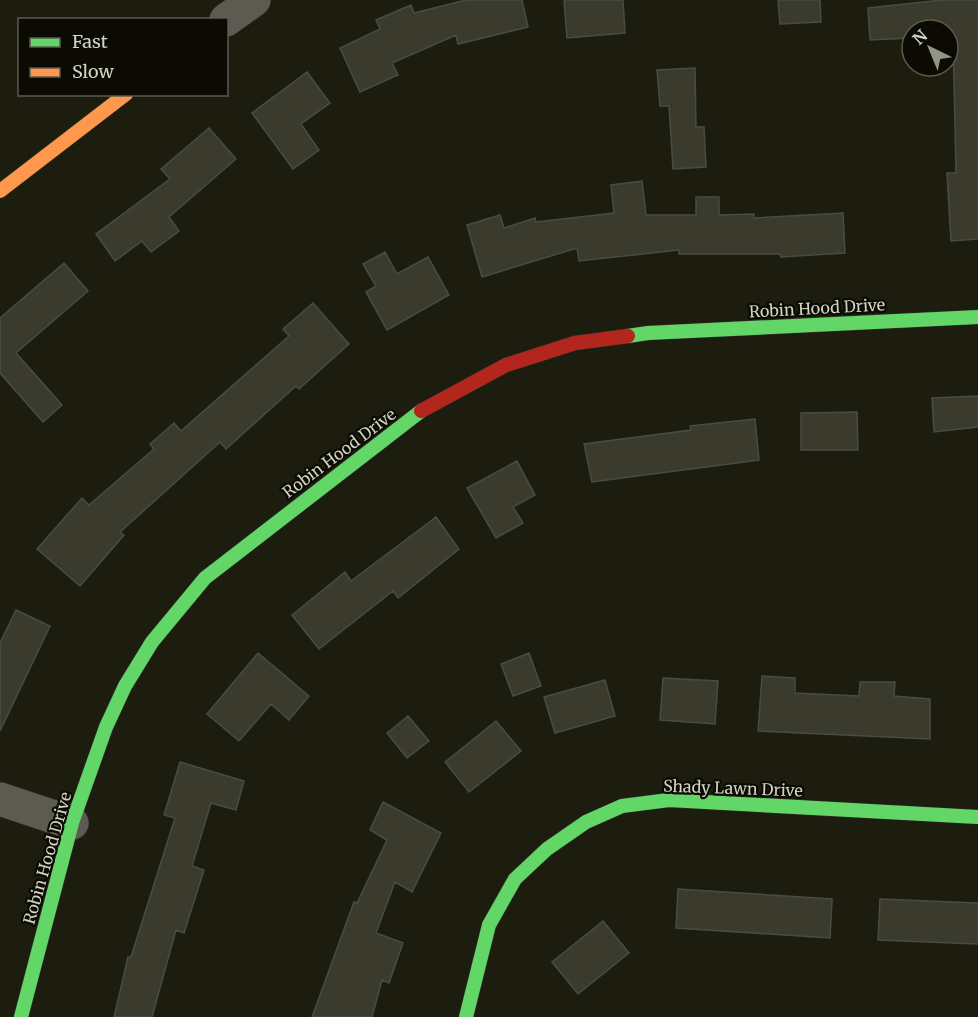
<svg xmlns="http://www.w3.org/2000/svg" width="978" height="1017" font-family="Merriweather,serif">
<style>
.building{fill:#3b3b2d;stroke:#4b4c40;stroke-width:1.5}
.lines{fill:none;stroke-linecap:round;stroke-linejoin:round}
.street-casing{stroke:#37372f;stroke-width:34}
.fast-casing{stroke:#37372f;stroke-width:15}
.slow-casing{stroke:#37372f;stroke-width:15}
.jam-casing{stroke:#37372f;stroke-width:15}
.street{stroke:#5b5b51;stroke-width:33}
.fast{stroke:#63d668;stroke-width:14}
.slow{stroke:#ff974d;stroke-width:14}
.jam{stroke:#b3261e;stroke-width:14}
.labels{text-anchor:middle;stroke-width:4.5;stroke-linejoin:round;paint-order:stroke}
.street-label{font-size:16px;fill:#d3d4c5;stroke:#0b0b03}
</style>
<rect width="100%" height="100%" fill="#1c1c0f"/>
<path class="building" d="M 466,0 L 522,0 L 528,27 L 458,44 L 456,35 L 392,63 L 398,75 L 360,92 L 340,48 L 380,29 L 376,20 L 411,5 L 414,13 Z
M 564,0 L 623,0 L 625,33 L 567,38 Z
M 778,0 L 820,0 L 821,22 L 780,24 Z
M 942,0 L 978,0 L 978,239 L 951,241 L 947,173 L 956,173 L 953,36 L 948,36 L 948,30 L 912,30 L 912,38 L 870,40 L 868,8 Z
M 695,68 L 696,127 L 704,127 L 706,167 L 673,169 L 669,106 L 660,106 L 657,70 Z
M 307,72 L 330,103 L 301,124 L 319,150 L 293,169 L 252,113 Z
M 209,128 L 236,159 L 169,217 L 179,231 L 151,252 L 142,241 L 115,261 L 96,234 L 170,179 L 161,169 Z
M 642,181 L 646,215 L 696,215 L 696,197 L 719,197 L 719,215 L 754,214 L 754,218 L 843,213 L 845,253 L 781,257 L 780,254 L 679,254 L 679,250 L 579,261 L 577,248 L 482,277 L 467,225 L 500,215 L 504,228 L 535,218 L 536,222 L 614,213 L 611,185 Z
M 385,252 L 397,274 L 428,257 L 449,295 L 387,330 L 366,292 L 376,286 L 363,264 Z
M 64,263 L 88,291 L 16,353 L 62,405 L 43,422 L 0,373 L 0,318 Z
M 313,303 L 349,344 L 299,389 L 296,386 L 226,449 L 220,442 L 120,532 L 124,535 L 80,586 L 37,549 L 82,498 L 89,505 L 154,449 L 150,444 L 174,423 L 181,431 L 289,336 L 283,329 Z
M 978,396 L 978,427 L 934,432 L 932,398 Z
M 857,412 L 858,450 L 801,450 L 801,413 Z
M 755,419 L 759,460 L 592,482 L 584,444 L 691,430 L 690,426 Z
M 517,461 L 535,495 L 513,507 L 523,523 L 496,538 L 467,488 Z
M 436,517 L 459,549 L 398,598 L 393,591 L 319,649 L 292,615 L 345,572 L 351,581 Z
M 16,610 L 50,626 L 0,731 L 0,643 Z
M 258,653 L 309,696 L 289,720 L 271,704 L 239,741 L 207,714 Z
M 529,653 L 541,686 L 513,696 L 501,664 Z
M 762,676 L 795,678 L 795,693 L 859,696 L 860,682 L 895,682 L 894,696 L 930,699 L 930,739 L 758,731 Z
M 663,678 L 718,681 L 715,724 L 660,720 Z
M 605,680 L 615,716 L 555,733 L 544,697 Z
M 408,716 L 429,741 L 407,758 L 387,733 Z
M 496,721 L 521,751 L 469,792 L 445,762 Z
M 180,762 L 244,781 L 236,810 L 211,803 L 192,866 L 204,870 L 184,933 L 176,930 L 152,1017 L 114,1017 L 128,957 L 131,957 L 175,818 L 164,815 Z
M 383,802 L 441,833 L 412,892 L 395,882 L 376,933 L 403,943 L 389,983 L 382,980 L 372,1017 L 312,1017 L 354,902 L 357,903 L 387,840 L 370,830 Z
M 678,889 L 832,899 L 830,938 L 676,928 Z
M 880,899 L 978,903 L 978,944 L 878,940 Z
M 603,921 L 629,953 L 578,994 L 552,962 Z"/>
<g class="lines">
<defs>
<path id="street" d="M 226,20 L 254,0
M 0,799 L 72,823"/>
<path id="fast" d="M 628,336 L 648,333 L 978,317
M 21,1017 L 72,823 L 106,727 L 125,686 L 152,642 L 205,578 L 421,411
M 466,1017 L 489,925 L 515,879 L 547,849 L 586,822 L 622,806 L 669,800 L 978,817"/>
<path id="slow" d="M 0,191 L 126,94"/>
<path id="jam" d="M 421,411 L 506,365 L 575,343 L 628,336"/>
</defs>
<use href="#street" class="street-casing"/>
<use href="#fast" class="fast-casing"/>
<use href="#slow" class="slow-casing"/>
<use href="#jam" class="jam-casing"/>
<use href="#street" class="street"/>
<use href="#fast" class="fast"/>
<use href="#slow" class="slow"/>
<use href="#jam" class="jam"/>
</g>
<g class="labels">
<g class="street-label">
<text transform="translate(817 308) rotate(-3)" y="6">Robin Hood Drive</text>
<text transform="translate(339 453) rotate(-37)" y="6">Robin Hood Drive</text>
<text transform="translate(733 788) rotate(2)" y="6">Shady Lawn Drive</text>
<text transform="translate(47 858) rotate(-74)" y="6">Robin Hood Drive</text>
</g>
</g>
<rect x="18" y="18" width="210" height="78" fill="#0b0b03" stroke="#5b5b51" stroke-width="1.5"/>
<rect x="30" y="38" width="30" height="9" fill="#63d668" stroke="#5b5b51" stroke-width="1.5"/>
<text x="72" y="48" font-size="18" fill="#d3d4c5">Fast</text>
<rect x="30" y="68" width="30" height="9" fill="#ff974d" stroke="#5b5b51" stroke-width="1.5"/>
<text x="72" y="78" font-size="18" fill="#d3d4c5">Slow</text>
<g transform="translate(930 48) rotate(317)"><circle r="28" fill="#0b0b03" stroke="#5b5b51" stroke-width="1.5"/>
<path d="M0-4.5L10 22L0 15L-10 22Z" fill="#939485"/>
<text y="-9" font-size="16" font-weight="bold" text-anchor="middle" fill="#d3d4c5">N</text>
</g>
</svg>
